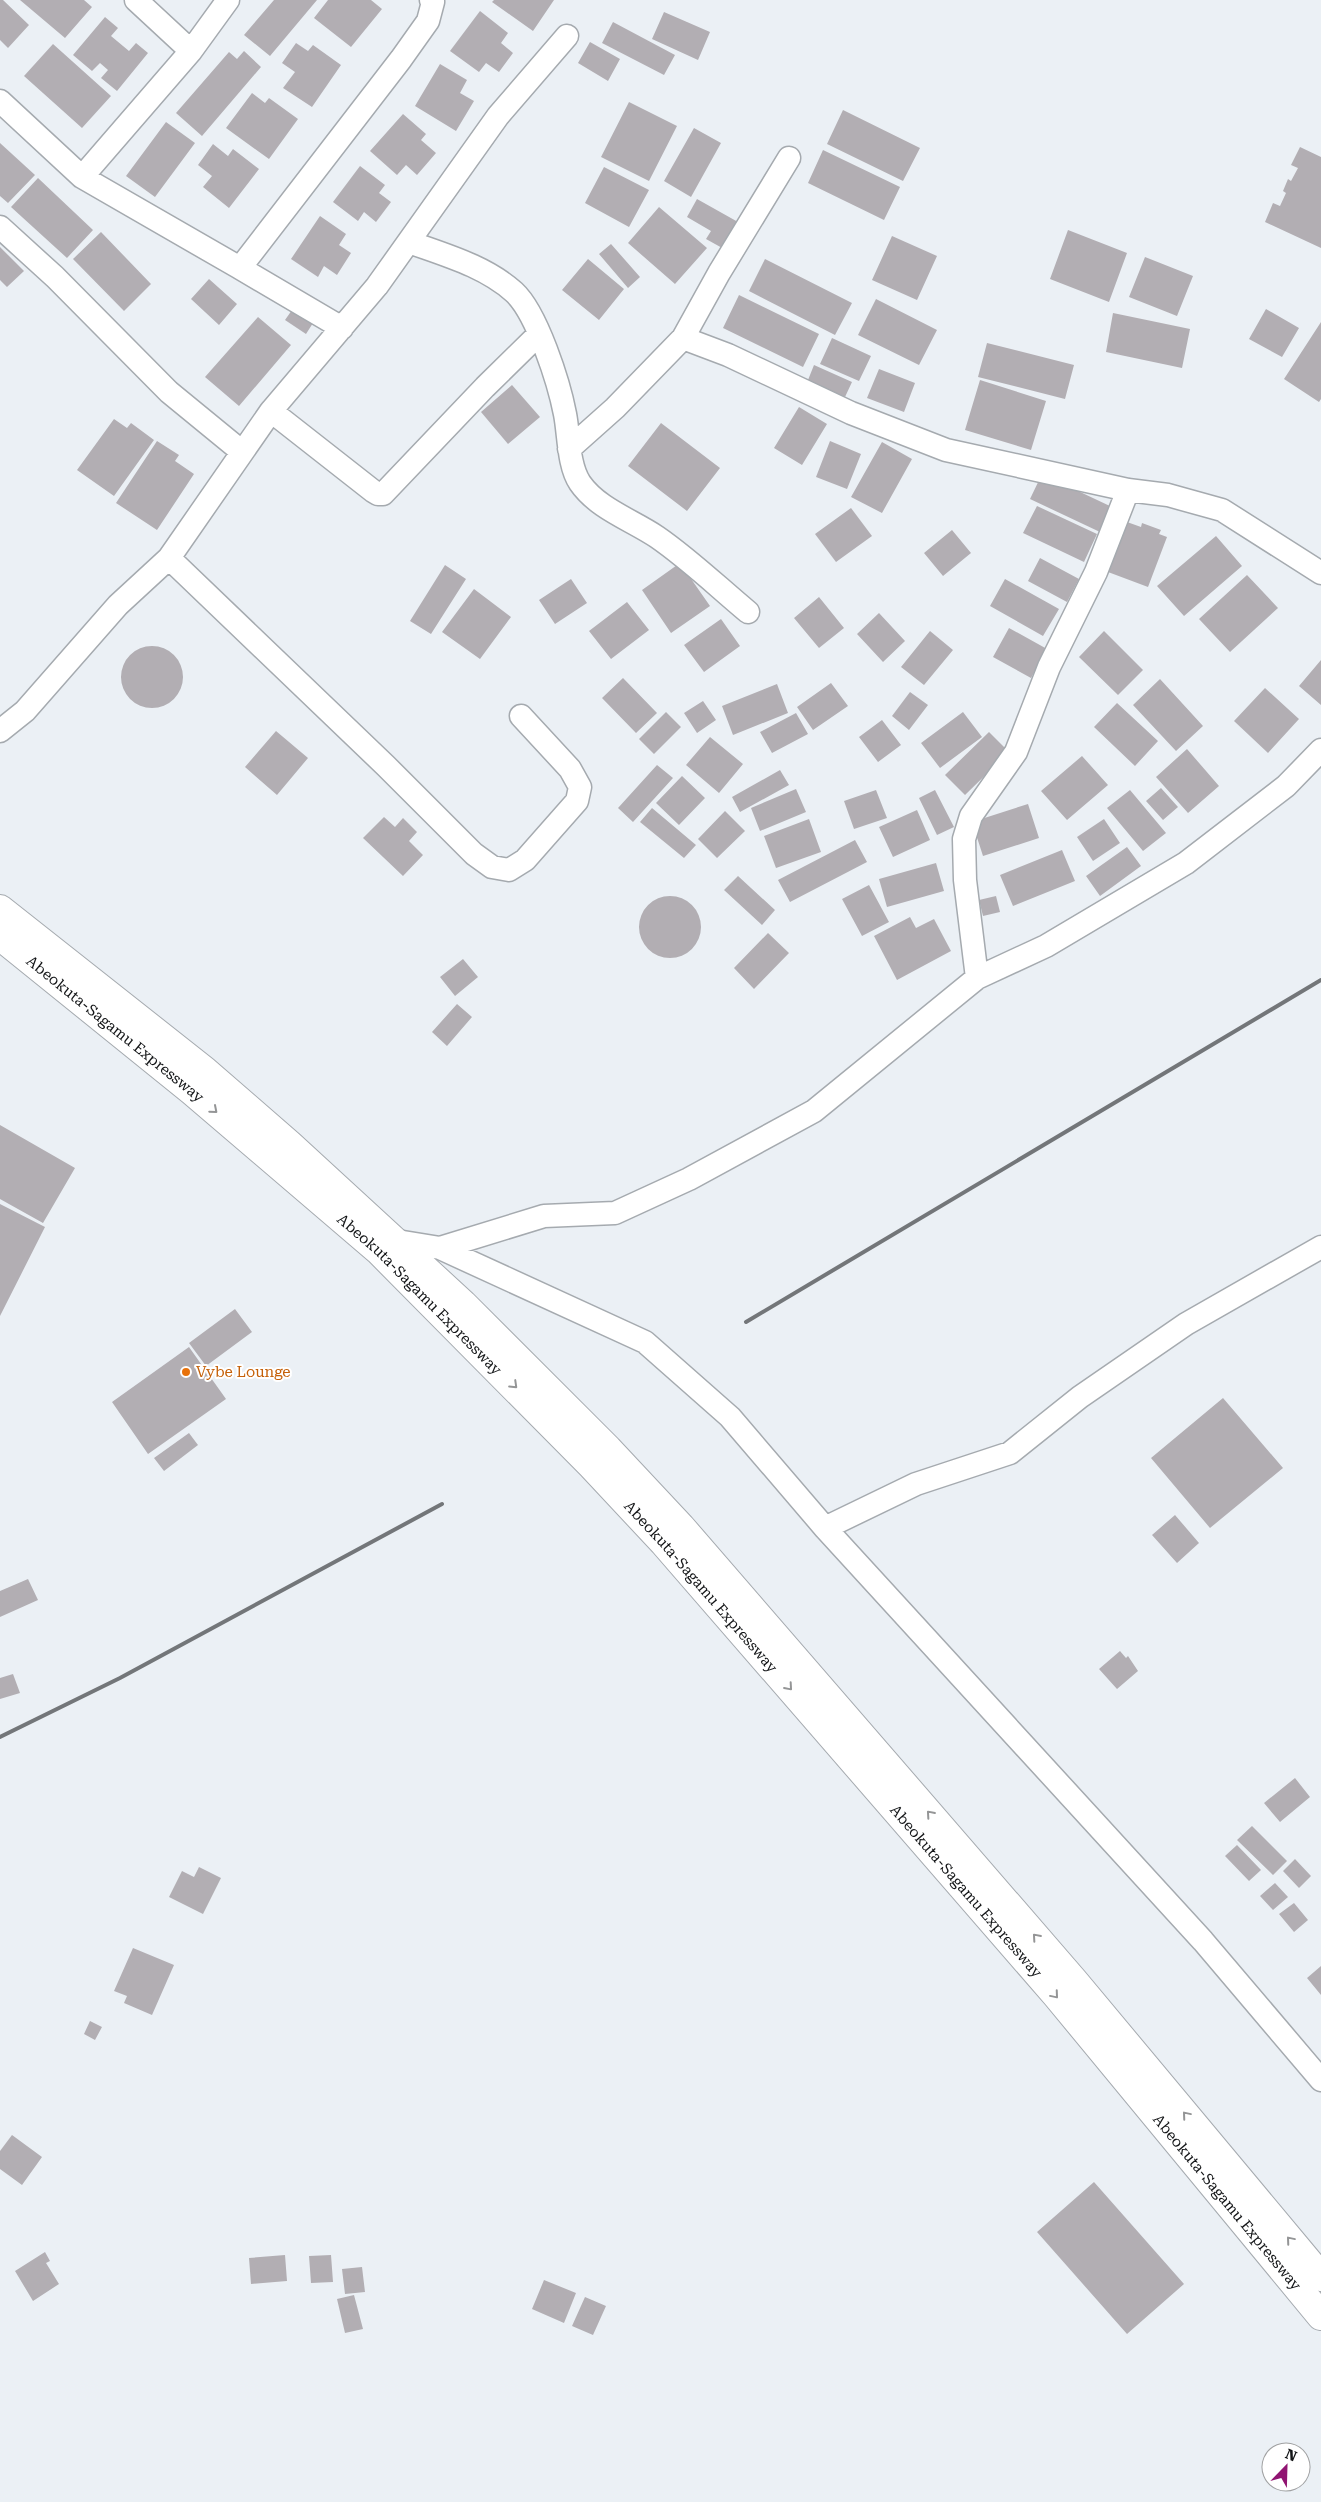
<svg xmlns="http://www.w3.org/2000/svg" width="1321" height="2502" font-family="'Roboto Serif',serif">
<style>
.building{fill:#b2aeb3}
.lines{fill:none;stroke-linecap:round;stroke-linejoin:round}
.minor-casing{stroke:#a5aaaf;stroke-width:25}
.highway-casing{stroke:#a5aaaf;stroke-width:30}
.minor{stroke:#fff;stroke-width:22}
.highway{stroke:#fff;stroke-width:28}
.rail{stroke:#737679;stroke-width:4}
.oneway{stroke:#949596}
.food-dot{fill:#e8710a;stroke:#fff;stroke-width:2}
.labels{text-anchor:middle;stroke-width:4;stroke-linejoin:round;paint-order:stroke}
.street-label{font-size:15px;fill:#121416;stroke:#fff}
.food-label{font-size:15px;fill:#c56008;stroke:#fff;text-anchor:start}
</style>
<rect width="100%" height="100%" fill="#ebf0f5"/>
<path class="building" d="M 0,0 L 3,0 L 29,25 L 8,48 L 0,40 Z
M 20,0 L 84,0 L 92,7 L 65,38 Z
M 274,0 L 317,0 L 270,56 L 244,35 Z
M 328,0 L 371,0 L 382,9 L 351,47 L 314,18 Z
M 494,0 L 554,0 L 533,31 L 492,2 Z
M 480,11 L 508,33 L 501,43 L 513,53 L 499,72 L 486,63 L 479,72 L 450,51 Z
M 664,12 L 710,32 L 698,60 L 652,39 Z
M 105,17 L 118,28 L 111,36 L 129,51 L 136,43 L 148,53 L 117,91 L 101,78 L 108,70 L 100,63 L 92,71 L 73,55 Z
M 613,22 L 675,55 L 664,75 L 602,43 Z
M 590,42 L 620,59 L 608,81 L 578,63 Z
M 296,43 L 308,51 L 313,45 L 341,65 L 312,107 L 283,88 L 295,72 L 282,63 Z
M 53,44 L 111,96 L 82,128 L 24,76 Z
M 244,51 L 261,67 L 202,136 L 176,113 L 229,52 L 237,59 Z
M 440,64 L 467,80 L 460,93 L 474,101 L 456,131 L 415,106 Z
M 252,93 L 265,103 L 269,98 L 298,119 L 269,159 L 226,128 Z
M 629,102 L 677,126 L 649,181 L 601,157 Z
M 843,110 L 920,148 L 903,181 L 827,144 Z
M 403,114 L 426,134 L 421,140 L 436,153 L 417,175 L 406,165 L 397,175 L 370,151 Z
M 166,122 L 195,143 L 155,197 L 126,176 Z
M 694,128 L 721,143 L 691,197 L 664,181 Z
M 0,143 L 35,175 L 8,203 L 0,196 Z
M 213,144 L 228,156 L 233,149 L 259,169 L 229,208 L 203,187 L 212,176 L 198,165 Z
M 1300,147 L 1321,157 L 1321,248 L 1265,222 L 1273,203 L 1280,206 L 1286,193 L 1283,191 L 1288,179 L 1291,181 L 1298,168 L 1291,165 Z
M 823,150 L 900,187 L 884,220 L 808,183 Z
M 360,166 L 385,185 L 379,193 L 391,202 L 376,222 L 364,212 L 358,221 L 333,202 Z
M 604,167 L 649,190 L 629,227 L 585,203 Z
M 38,178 L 93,230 L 67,258 L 11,207 Z
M 697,199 L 738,222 L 724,249 L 706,239 L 711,231 L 687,217 Z
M 659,207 L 707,248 L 675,284 L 628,243 Z
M 320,216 L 346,234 L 339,245 L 351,253 L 337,275 L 324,266 L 318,277 L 291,259 Z
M 1068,230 L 1127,253 L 1109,302 L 1050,279 Z
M 101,232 L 151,284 L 124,311 L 73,259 Z
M 892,236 L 937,256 L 917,300 L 872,280 Z
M 611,244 L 640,277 L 628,288 L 599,254 Z
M 0,247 L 24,271 L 7,287 L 0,280 Z
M 1145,257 L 1193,276 L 1177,316 L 1129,297 Z
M 588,259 L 624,289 L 599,320 L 562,290 Z
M 765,259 L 852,303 L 835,335 L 749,291 Z
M 209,279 L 237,304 L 219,325 L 191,299 Z
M 739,295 L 819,334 L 803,367 L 723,328 Z
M 876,299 L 937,330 L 919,365 L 858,335 Z
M 1266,309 L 1299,328 L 1282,357 L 1249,339 Z
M 292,310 L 313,323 L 306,334 L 285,320 Z
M 1113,313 L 1190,329 L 1182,368 L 1106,352 Z
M 258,317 L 291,345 L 239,406 L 205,377 Z
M 1321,322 L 1321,399 L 1319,402 L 1284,379 Z
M 832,338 L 871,356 L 859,381 L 820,364 Z
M 987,343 L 1074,365 L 1065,399 L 978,377 Z
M 814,365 L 852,382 L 845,397 L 808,380 Z
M 879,369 L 915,383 L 904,412 L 867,398 Z
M 980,380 L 1046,401 L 1031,450 L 965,430 Z
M 512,385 L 540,417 L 508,444 L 481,412 Z
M 799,407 L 827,424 L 802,465 L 774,448 Z
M 114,419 L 127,428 L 131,423 L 154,440 L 114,496 L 77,470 Z
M 661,423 L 720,468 L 687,511 L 628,466 Z
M 157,441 L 179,455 L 175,461 L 194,474 L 157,530 L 116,503 Z
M 830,441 L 861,454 L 847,489 L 816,477 Z
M 882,442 L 912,459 L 882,513 L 851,497 Z
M 1042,474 L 1112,507 L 1100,532 L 1030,499 Z
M 1037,506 L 1097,534 L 1084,562 L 1023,533 Z
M 851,508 L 872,536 L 836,562 L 815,534 Z
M 1127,522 L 1141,527 L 1142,523 L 1161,530 L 1159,534 L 1167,537 L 1148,587 L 1108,572 Z
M 952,530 L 971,553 L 943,576 L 924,553 Z
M 1216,536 L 1242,566 L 1184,616 L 1157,586 Z
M 1040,558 L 1079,579 L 1067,602 L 1028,581 Z
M 680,563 L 710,606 L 671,633 L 642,590 Z
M 445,565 L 466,579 L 431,634 L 410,621 Z
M 1247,575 L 1278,608 L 1230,652 L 1199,619 Z
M 571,579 L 587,603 L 555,624 L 539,600 Z
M 1005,579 L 1059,609 L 1043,636 L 990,606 Z
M 474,589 L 511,617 L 480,659 L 442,632 Z
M 819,597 L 844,628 L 819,648 L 794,618 Z
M 627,602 L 649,630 L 611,659 L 589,631 Z
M 879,613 L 905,641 L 883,662 L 857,634 Z
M 721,619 L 740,646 L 704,672 L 684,645 Z
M 1009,628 L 1047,649 L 1031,678 L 993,657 Z
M 930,631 L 953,650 L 924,685 L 901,667 Z
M 1104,631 L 1143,670 L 1118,695 L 1079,657 Z
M121 677a31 31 0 1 1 62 0a31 31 0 1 1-62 0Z
M 1321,660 L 1321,705 L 1299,686 Z
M 623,678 L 657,713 L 636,733 L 602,698 Z
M 1160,679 L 1203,726 L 1176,751 L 1133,705 Z
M 831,683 L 848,706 L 813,730 L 797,707 Z
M 777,684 L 788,713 L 733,735 L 722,706 Z
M 1265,688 L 1299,719 L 1268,753 L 1234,721 Z
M 910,692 L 928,705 L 909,730 L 892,716 Z
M 703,701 L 716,720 L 697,733 L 684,713 Z
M 1117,703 L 1158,741 L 1135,766 L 1094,727 Z
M 666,712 L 681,727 L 654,754 L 639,739 Z
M 963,712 L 982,737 L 940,768 L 921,743 Z
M 796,713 L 808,734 L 772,753 L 760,732 Z
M 882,720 L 901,745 L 878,762 L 859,737 Z
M 276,731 L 308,758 L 277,795 L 245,767 Z
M 989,732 L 1009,752 L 965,795 L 945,775 Z
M 710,737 L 743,764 L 719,793 L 686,765 Z
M 1187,749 L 1219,786 L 1188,813 L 1156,777 Z
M 1082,756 L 1108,785 L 1067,820 L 1041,791 Z
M 657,765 L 673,778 L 633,822 L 618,808 Z
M 780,770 L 789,785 L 740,812 L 732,797 Z
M 682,776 L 705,798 L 679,825 L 656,803 Z
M 1161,788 L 1178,807 L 1163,820 L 1146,801 Z
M 796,789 L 806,812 L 760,831 L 751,808 Z
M 876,790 L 887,818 L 854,829 L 844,801 Z
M 935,790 L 954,827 L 937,835 L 919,798 Z
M 1130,790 L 1166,833 L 1143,851 L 1107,808 Z
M 1028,804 L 1039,838 L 983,856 L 972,822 Z
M 652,808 L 696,845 L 684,858 L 640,822 Z
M 917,810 L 930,840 L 893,857 L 879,827 Z
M 725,811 L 745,831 L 717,858 L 698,839 Z
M 384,817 L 395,827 L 403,818 L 417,832 L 409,841 L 423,855 L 403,876 L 363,838 Z
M 809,819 L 821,852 L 776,868 L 764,836 Z
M 1104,819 L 1120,843 L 1093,861 L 1077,837 Z
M 855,840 L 867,862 L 790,902 L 778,880 Z
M 1127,847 L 1141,866 L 1100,896 L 1086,876 Z
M 1062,850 L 1075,881 L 1013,906 L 1000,875 Z
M 936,863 L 944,891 L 887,907 L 879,879 Z
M 738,876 L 775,910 L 762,925 L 724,890 Z
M 869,885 L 889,922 L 862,936 L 842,899 Z
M 996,896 L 1000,912 L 983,916 L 979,900 Z
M639 927a31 31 0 1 1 62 0a31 31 0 1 1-62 0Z
M 910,917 L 916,928 L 934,919 L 951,951 L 897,980 L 874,936 Z
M 768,933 L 789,953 L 754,989 L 734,968 Z
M 463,959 L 478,977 L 455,996 L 440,977 Z
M 457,1004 L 472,1017 L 447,1046 L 432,1032 Z
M 0,1125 L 75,1168 L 43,1223 L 0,1199 Z
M 0,1204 L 45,1227 L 0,1316 Z
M 235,1309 L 252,1332 L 206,1366 L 189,1343 Z
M 189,1347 L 226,1399 L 148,1454 L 112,1402 Z
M 1223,1398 L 1283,1468 L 1210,1528 L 1151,1458 Z
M 189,1433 L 198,1445 L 164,1471 L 154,1458 Z
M 1175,1515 L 1199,1543 L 1177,1563 L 1152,1535 Z
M 28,1579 L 38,1600 L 0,1617 L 0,1591 Z
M 1120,1651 L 1126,1658 L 1128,1656 L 1138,1671 L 1117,1689 L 1099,1669 Z
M 13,1674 L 20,1693 L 0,1699 L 0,1678 Z
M 1295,1778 L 1310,1797 L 1280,1822 L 1264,1803 Z
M 1252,1826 L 1287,1861 L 1273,1875 L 1237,1840 Z
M 1237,1845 L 1261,1870 L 1249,1881 L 1225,1856 Z
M 1295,1859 L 1311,1876 L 1299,1888 L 1283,1871 Z
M 199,1867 L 221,1878 L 203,1914 L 169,1897 L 182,1871 L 194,1877 Z
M 1275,1883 L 1288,1897 L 1273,1910 L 1260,1896 Z
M 1294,1903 L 1308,1920 L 1294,1932 L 1279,1914 Z
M 133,1948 L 174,1965 L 152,2015 L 124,2003 L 127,1996 L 114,1991 Z
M 1321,1966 L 1321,1995 L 1307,1978 Z
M 90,2021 L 102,2027 L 95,2040 L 84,2034 Z
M 12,2135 L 42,2157 L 22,2185 L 0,2169 L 0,2151 Z
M 1094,2182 L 1184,2284 L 1127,2334 L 1037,2232 Z
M 45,2252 L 50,2261 L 46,2263 L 59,2284 L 33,2301 L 15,2271 Z
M 285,2255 L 287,2281 L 251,2284 L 249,2258 Z
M 331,2255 L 333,2282 L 311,2283 L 309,2256 Z
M 362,2267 L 365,2292 L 345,2294 L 342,2269 Z
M 544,2280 L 576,2293 L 564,2323 L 532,2309 Z
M 354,2295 L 363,2329 L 345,2333 L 337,2299 Z
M 585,2297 L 606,2306 L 593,2335 L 572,2326 Z"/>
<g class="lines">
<defs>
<path id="minor" d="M 136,0 L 191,51
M 0,101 L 82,177 L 240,268
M 82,177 L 191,51 L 228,0
M 0,227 L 55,277 L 169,392 L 241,451
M 409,242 C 445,255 485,266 514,292 C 537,313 559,383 565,414 C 569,434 568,465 580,483 C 598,509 632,520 657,537 C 689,559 718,587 748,612
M 342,328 L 240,268 L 401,59 L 428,21 L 433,2 L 431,0
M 683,338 L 728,355 L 851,413 L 946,450 L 1128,490 L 1168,495 L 1222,510 L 1321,573
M 271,411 L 373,491 L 378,494 L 383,494 L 485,387 L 539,334
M 569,449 L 615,408 L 683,338 L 719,273 L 789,158
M 169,558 L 386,766 L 474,854 L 492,867 L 509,870 L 525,860 L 577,801 L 580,787 L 570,769 L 521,716
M 0,731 L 25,711 L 118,605 L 169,558 L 271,411 L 377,286 L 498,116 L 567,36
M 977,978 L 965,880 L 964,839 L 971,816 L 1016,752 L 1049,667 L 1096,572 L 1128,490
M 388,1245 L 397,1241 L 440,1248 L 645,1342 L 730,1417 L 825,1528 L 1203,1941 L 1321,2080
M 440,1248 L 544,1216 L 615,1213 L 689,1179 L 814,1111 L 977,978 L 1046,946 L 1186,863 L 1286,786 L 1321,750
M 825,1528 L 916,1484 L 1010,1453 L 1080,1397 L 1186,1324 L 1321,1247"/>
<g id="highway">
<path d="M 0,909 L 205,1071 L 289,1144 L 463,1304 L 608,1449 L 681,1527 L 1074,1981 L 1321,2277"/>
<path id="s1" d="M 0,936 L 192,1091 L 378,1250 L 592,1466 L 664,1543 L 1057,1996 L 1321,2316"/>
</g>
</defs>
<use href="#minor" class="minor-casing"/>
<use href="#highway" class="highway-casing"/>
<use href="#minor" class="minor"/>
<use href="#highway" class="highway"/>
<path class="rail" d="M 746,1322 L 1321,980
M 0,1737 L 120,1678 L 442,1504"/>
</g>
<defs><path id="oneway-chevron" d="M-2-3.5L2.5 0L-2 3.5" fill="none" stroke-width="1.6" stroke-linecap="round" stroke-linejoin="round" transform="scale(1.25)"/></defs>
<g class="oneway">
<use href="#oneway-chevron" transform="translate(214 1110) rotate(41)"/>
<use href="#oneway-chevron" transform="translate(514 1385) rotate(44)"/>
<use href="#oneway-chevron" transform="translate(789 1687) rotate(49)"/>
<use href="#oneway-chevron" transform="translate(930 1814) rotate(-131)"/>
<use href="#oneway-chevron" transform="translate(1036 1937) rotate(-131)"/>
<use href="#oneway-chevron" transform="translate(1055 1995) rotate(50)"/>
<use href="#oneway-chevron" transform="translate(1186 2115) rotate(-130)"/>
<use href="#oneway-chevron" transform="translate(1290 2240) rotate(-130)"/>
</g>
<circle class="food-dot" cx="186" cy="1372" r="5"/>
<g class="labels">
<g class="street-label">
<text dy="5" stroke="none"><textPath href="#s1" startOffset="148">Abeokuta-Sagamu Expressway</textPath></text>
<text dy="5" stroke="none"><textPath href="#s1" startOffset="552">Abeokuta-Sagamu Expressway</textPath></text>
<text dy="5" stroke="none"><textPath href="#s1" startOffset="958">Abeokuta-Sagamu Expressway</textPath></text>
<text dy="5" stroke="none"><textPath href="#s1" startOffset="1362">Abeokuta-Sagamu Expressway</textPath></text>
<text dy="5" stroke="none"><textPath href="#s1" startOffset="1768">Abeokuta-Sagamu Expressway</textPath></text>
</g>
<g class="food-label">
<text x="196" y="1377">Vybe Lounge</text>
</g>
</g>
<g transform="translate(1286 2467) rotate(23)"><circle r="24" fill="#ffffff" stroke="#a0a1a2"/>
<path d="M0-4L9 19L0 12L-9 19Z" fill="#911572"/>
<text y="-8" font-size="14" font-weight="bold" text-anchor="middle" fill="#121416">N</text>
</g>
</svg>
